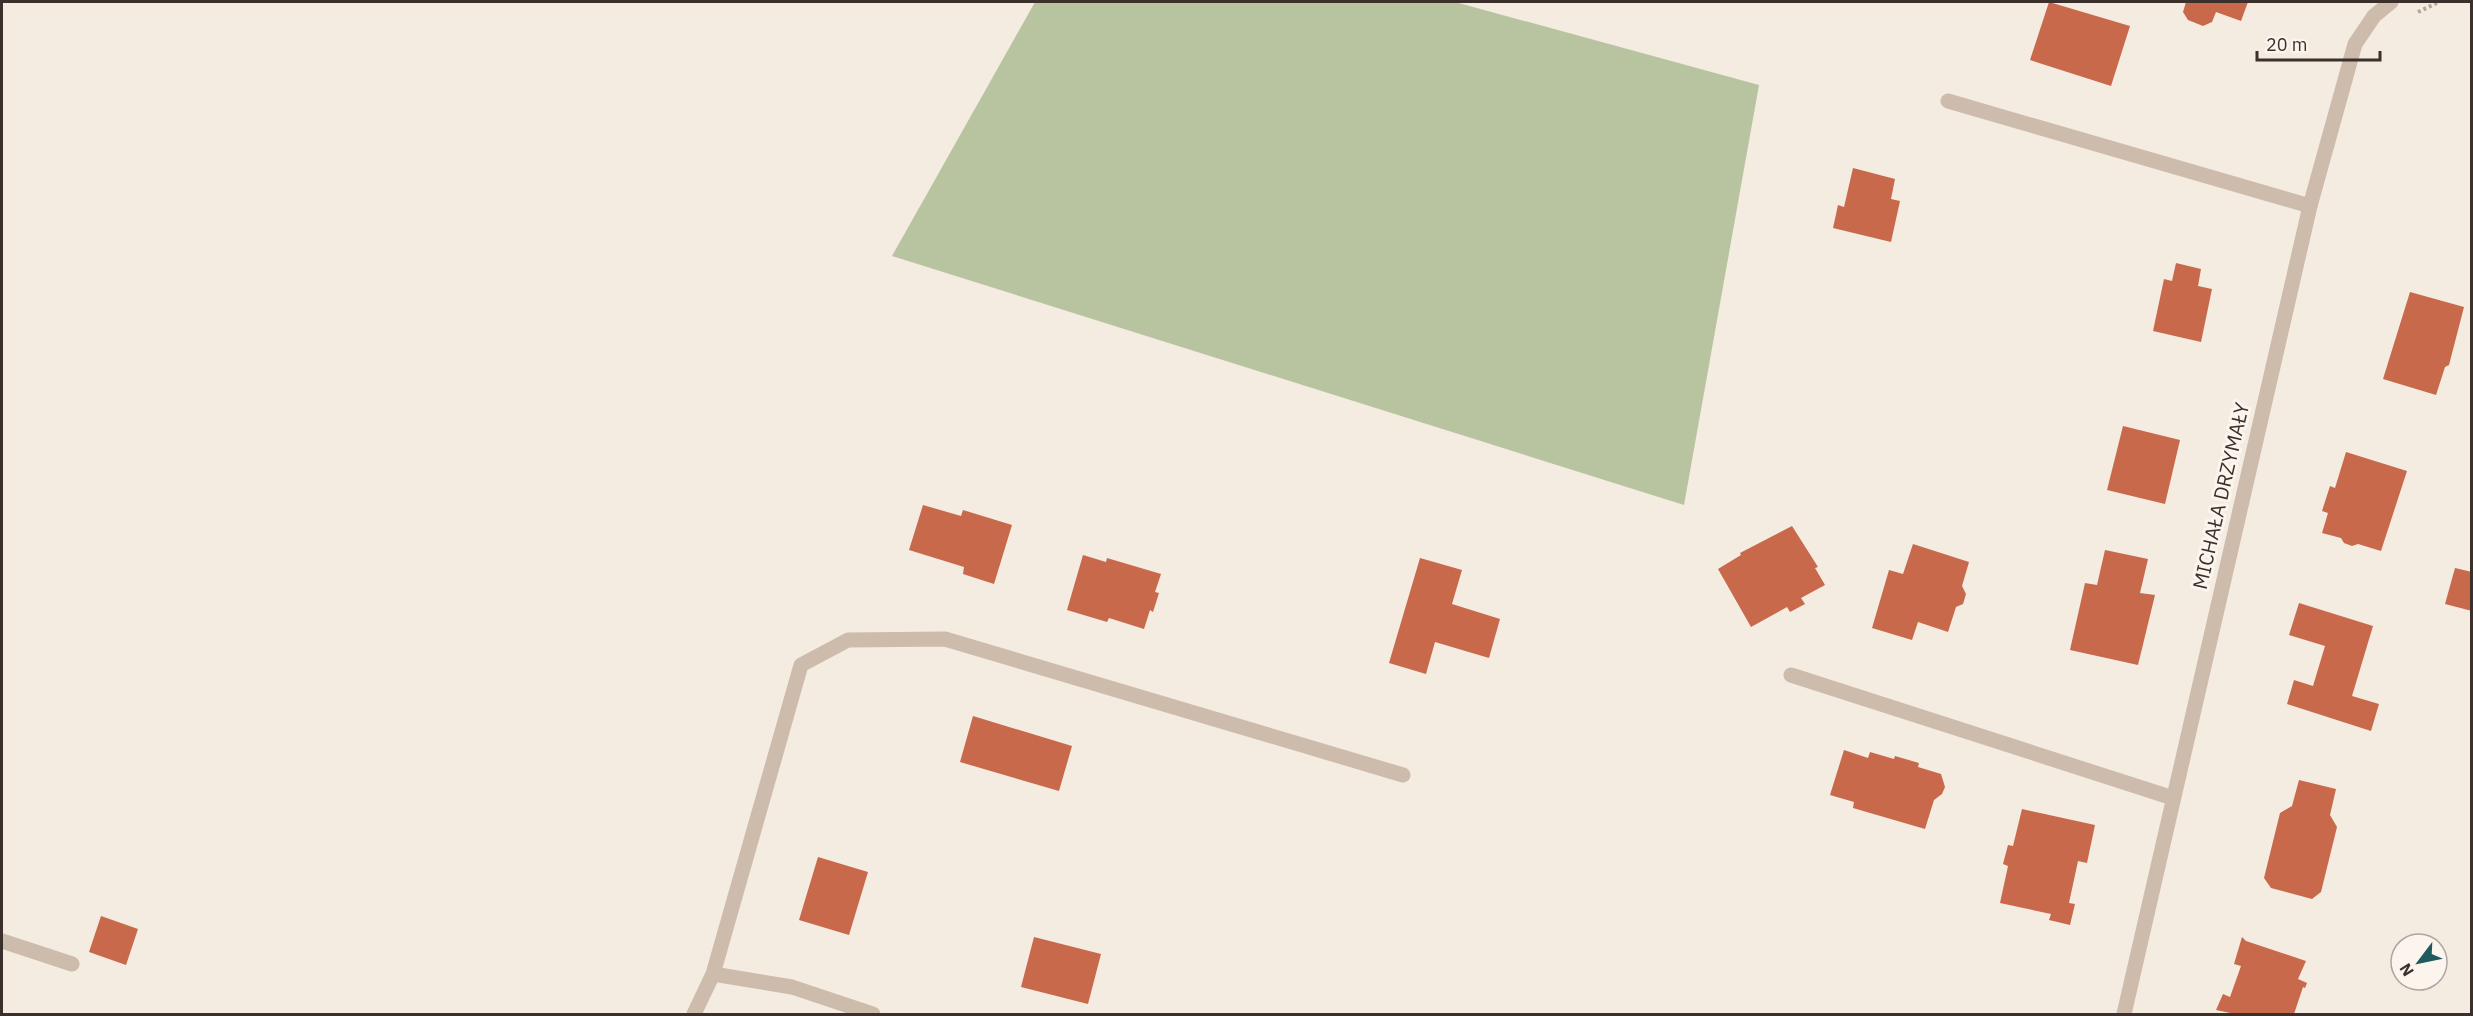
<svg xmlns="http://www.w3.org/2000/svg" width="2473" height="1016" font-family="'IBM Plex Sans',sans-serif">
<style>
.green{fill:#b8c4a0}
.building{fill:#c8694b}
.lines{fill:none;stroke-linecap:round;stroke-linejoin:round}
.path{stroke:#b9a596;stroke-width:4;stroke-dasharray:3 3;stroke-linecap:butt}
.lane{stroke:#cdbbac;stroke-width:15}
.street{stroke:#cdbbac;stroke-width:15}
.labels{text-anchor:middle;stroke-width:6;stroke-linejoin:round;paint-order:stroke}
.street-label{font-size:20px;fill:#3b302b;stroke:#fbf5ee}
</style>
<rect width="100%" height="100%" fill="#f4ebe1"/>
<path class="green" d="M 1035,2 L 1455,2 L 1759,85 L 1684,505 L 892,256 Z"/>
<path class="building" d="M 2049,2 L 2130,26 L 2111,86 L 2030,60 Z
M 2186,2 L 2248,2 L 2241,21 L 2216,12 L 2212,22 L 2203,26 L 2188,20 L 2183,12 Z
M 1853,168 L 1895,179 L 1891,199 L 1900,201 L 1891,242 L 1833,228 L 1838,205 L 1844,207 Z
M 2176,263 L 2201,269 L 2198,286 L 2212,289 L 2201,342 L 2153,331 L 2164,279 L 2172,281 Z
M 2410,292 L 2464,307 L 2449,365 L 2445,367 L 2436,395 L 2383,379 Z
M 2123,426 L 2180,440 L 2165,504 L 2107,490 Z
M 2346,452 L 2407,471 L 2381,551 L 2358,544 L 2352,546 L 2344,543 L 2341,538 L 2322,533 L 2328,513 L 2322,511 L 2330,486 L 2335,488 Z
M 923,505 L 961,516 L 963,510 L 1012,525 L 994,584 L 963,574 L 964,567 L 909,550 Z
M 1792,526 L 1818,567 L 1815,568 L 1825,585 L 1801,598 L 1805,604 L 1790,612 L 1787,607 L 1751,627 L 1718,569 L 1741,555 L 1740,553 Z
M 1913,544 L 1969,562 L 1962,586 L 1966,594 L 1963,604 L 1956,607 L 1948,632 L 1918,622 L 1912,640 L 1872,628 L 1889,570 L 1903,574 Z
M 2105,550 L 2148,559 L 2140,593 L 2155,595 L 2138,665 L 2070,650 L 2085,583 L 2097,585 Z
M 1083,555 L 1106,562 L 1107,558 L 1161,574 L 1155,592 L 1159,593 L 1153,612 L 1150,610 L 1144,629 L 1109,618 L 1107,622 L 1067,610 Z
M 1420,558 L 1462,570 L 1452,604 L 1500,619 L 1489,658 L 1435,642 L 1426,674 L 1389,663 Z
M 2455,568 L 2472,572 L 2472,611 L 2445,604 Z
M 2299,603 L 2373,626 L 2352,696 L 2379,704 L 2371,731 L 2287,704 L 2294,680 L 2313,686 L 2325,646 L 2289,635 Z
M 973,716 L 1072,746 L 1059,791 L 960,762 Z
M 1844,750 L 1868,758 L 1870,752 L 1894,759 L 1895,756 L 1919,763 L 1918,767 L 1941,774 L 1945,787 L 1942,794 L 1934,800 L 1925,829 L 1853,808 L 1854,802 L 1830,795 Z
M 2299,780 L 2336,789 L 2330,815 L 2337,827 L 2321,892 L 2312,899 L 2271,888 L 2264,878 L 2280,813 L 2292,806 Z
M 2022,809 L 2095,825 L 2087,863 L 2078,861 L 2069,903 L 2075,904 L 2070,925 L 2049,920 L 2051,914 L 2000,903 L 2008,866 L 2003,864 L 2008,845 L 2013,846 Z
M 818,857 L 868,872 L 849,935 L 799,920 Z
M 101,916 L 138,929 L 126,965 L 89,952 Z
M 1034,937 L 1101,954 L 1088,1004 L 1021,987 Z
M 2242,937 L 2246,941 L 2306,961 L 2298,979 L 2307,983 L 2305,988 L 2303,987 L 2294,1014 L 2235,1014 L 2216,1010 L 2223,994 L 2230,997 L 2241,966 L 2234,964 Z"/>
<g class="lines">
<path class="path" d="M 2418,12 L 2439,2"/>
<path class="lane" d="M 1948,101 L 2310,206
M 1791,675 L 2173,798
M 2,941 L 72,964"/>
<path class="street" d="M 713,974 L 801,665 L 848,640 L 945,639 L 1403,775
M 694,1014 L 713,974 L 792,987 L 873,1014
M 2124,1014 L 2310,206 L 2355,44 L 2374,16 L 2391,2"/>
</g>
<g class="labels">
<g class="street-label">
<text transform="translate(2221 496) rotate(-77)" y="7">MICHAŁA DRZYMAŁY</text>
</g>
</g>
<rect width="2473" height="1016" fill="none" stroke="#3b302b" stroke-width="6"/>
<g transform="translate(2419 962) rotate(238)"><circle r="28" fill="#fbf5ee" stroke="#aea6a0" stroke-width="1.5"/>
<path d="M0-4.5L10 22L0 15L-10 22Z" fill="#1f5a5e"/>
<text y="-9" font-size="16" font-weight="bold" text-anchor="middle" fill="#3b302b">N</text>
</g>
<path d="M2257 51v9h123v-9" fill="none" stroke="#3b302b" stroke-width="3"/>
<text x="2266" y="51" font-size="18" fill="#3b302b" stroke="#fbf5ee" stroke-width="4.5" paint-order="stroke">20 m</text>
</svg>
